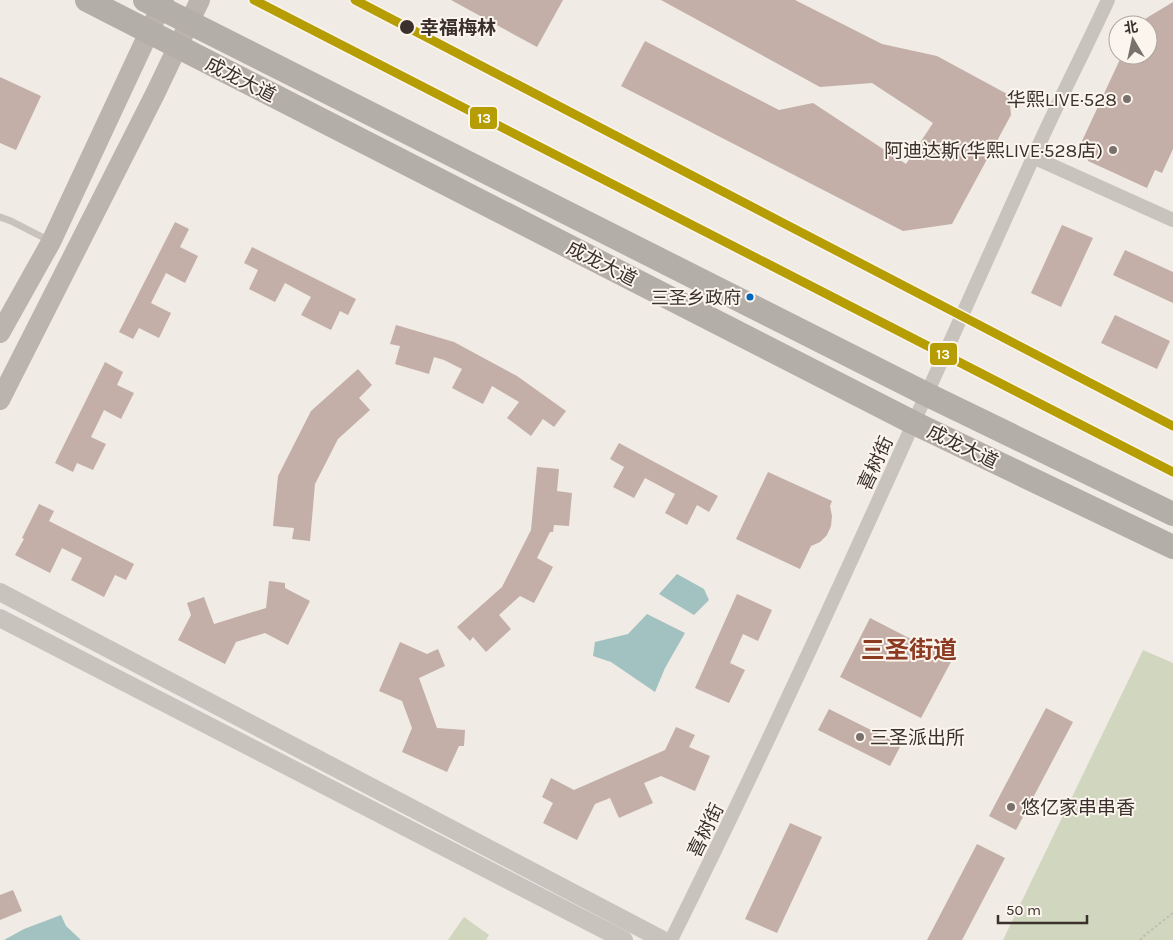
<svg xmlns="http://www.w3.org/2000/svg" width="1173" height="940" font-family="Karla,'Noto Sans SC',sans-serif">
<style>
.green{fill:#d1d6bf}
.water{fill:#a1c2c1}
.building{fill:#c3afa7}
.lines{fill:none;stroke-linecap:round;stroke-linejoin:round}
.path{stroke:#c2bbb6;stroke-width:2;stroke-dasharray:2.5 2.5;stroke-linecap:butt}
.service{stroke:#c9c3be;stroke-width:7}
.minor{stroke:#c9c3be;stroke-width:14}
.tertiary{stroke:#c9c3be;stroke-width:18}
.secondary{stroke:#bab3ae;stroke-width:20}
.trunk{stroke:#b4aea8;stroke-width:24}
.metro-1-casing{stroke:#fbf5ee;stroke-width:12}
.metro-1{stroke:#b79d04;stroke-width:9}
.stop-dot{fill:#3b302b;stroke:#fbf5ee;stroke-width:2}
.poi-dot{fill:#7a716c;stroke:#fbf5ee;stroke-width:2}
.bus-dot{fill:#0065bd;stroke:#fbf5ee;stroke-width:2}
.labels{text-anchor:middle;stroke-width:4;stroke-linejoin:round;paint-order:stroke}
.bus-label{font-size:18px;fill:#3b302b;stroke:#fbf5ee;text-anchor:end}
.stop-label{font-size:19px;font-weight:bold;fill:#3b302b;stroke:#fbf5ee;text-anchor:start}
.street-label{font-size:19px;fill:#3b302b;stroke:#fbf5ee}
.poi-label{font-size:19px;fill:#3b302b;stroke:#fbf5ee;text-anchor:end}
.district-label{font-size:24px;font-weight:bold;fill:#8c3b22;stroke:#fbf5ee}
.line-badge{stroke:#fbf5ee;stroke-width:2}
.badge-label{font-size:14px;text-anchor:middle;font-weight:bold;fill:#fff}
</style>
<rect width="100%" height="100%" fill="#f0ebe5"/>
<path class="green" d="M 1143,650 L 1173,663 L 1173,940 L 1003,940 Z
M 464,917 L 489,935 L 486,940 L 448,940 Z"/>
<path class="water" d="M 677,574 L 704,589 L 709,600 L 694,615 L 659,594 Z
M 647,614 L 685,633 L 665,668 L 655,692 L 611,662 L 593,656 L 595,642 L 628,634 Z
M 61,915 L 66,926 L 81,940 L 4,940 L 24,929 Z"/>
<path class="building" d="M 451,0 L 563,0 L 537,47 Z
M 661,0 L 795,0 L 882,44 L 937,56 L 1009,95 L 1011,115 L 952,224 L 903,231 L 621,86 L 645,41 L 779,110 L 813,103 L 906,164 L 933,123 L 872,83 L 820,87 Z
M 1173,2 L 1173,149 L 1162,173 L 1155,170 L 1147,188 L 1088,161 L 1082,141 L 1122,55 L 1148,55 L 1148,25 L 1135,25 Z
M 0,77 L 41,96 L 16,150 L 0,143 Z
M 175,222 L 189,229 L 180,247 L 198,256 L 185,283 L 166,273 L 151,303 L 171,313 L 159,338 L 139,328 L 133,339 L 119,332 Z
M 1062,225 L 1093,238 L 1061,307 L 1031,293 Z
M 252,247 L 356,299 L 348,315 L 340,311 L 331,330 L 301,315 L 311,297 L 285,283 L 275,302 L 249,289 L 258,270 L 244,263 Z
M 1125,250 L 1173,272 L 1173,303 L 1113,275 Z
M 1115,315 L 1170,341 L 1157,369 L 1101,343 Z
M 396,325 L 454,342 L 517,376 L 566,411 L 554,427 L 543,419 L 531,436 L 507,418 L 519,402 L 492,386 L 483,404 L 452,388 L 462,369 L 444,360 L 434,357 L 429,374 L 395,364 L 400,346 L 390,344 Z
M 105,362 L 123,372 L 117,385 L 134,393 L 121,419 L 104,410 L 91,437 L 106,444 L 93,470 L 77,463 L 73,472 L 55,463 Z
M 358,369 L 372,385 L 359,398 L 370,410 L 338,439 L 315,484 L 310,541 L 292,539 L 294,528 L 273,526 L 278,476 L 311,411 Z
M 619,443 L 718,496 L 709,512 L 697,505 L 687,525 L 665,513 L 675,494 L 645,478 L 634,498 L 613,487 L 624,467 L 610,459 Z
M 537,467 L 559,469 L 557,491 L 572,493 L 569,526 L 554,525 L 553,532 L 550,532 L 537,558 L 553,567 L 534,603 L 520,596 L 499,615 L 511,629 L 486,652 L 473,637 L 470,641 L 457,627 L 502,587 L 531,530 Z
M 768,472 L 832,501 L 830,506 L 832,516 L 831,526 L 827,535 L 820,542 L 811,546 L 800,569 L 736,539 Z
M 39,504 L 54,511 L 49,521 L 134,564 L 126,580 L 115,575 L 104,597 L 71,580 L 82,558 L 62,548 L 50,573 L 15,555 L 24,539 L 22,538 Z
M 269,581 L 285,583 L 285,588 L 310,601 L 288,645 L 265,633 L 236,642 L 225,664 L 178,640 L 191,615 L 187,603 L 204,597 L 214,624 L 266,608 Z
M 737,594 L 772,610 L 758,641 L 743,634 L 730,663 L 745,670 L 729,703 L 695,688 Z
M 870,618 L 952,660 L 921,718 L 840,677 Z
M 400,642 L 427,654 L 438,649 L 445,666 L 419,678 L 437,728 L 465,730 L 464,746 L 459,746 L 447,772 L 402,752 L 412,728 L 402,701 L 379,691 Z
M 1046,708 L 1073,722 L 1016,830 L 989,816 Z
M 829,709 L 901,745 L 890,766 L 818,730 Z
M 676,727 L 695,735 L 689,747 L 710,756 L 695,791 L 661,776 L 644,783 L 653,803 L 619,818 L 610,798 L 595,804 L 577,840 L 543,823 L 553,803 L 542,797 L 551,778 L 574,790 L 665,750 Z
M 790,823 L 822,837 L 777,933 L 745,919 Z
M 977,844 L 1005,858 L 962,940 L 927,940 Z
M 13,890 L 22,911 L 0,920 L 0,895 Z"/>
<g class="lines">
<path class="path" d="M 1140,940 L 1145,935 L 1173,913"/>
<path class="service" d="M 0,217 L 11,221 L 50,241"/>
<path class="minor" d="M 1033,157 L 1173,220
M 671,940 C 799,683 914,421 1032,160 C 1056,106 1083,54 1108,0"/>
<path class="tertiary" d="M 0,592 L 663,940
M 0,618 L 624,940"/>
<path class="secondary" d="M 0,333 L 51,242 L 164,0
M 0,400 L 155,94 L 200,0"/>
<path class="trunk" d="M 87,0 L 914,423 L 1173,547
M 145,0 L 928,395 L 1173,514"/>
<defs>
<path id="metro-1" d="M 254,0 L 1173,472
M 355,0 L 1173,426"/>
</defs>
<use href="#metro-1" class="metro-1-casing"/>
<use href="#metro-1" class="metro-1"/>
</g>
<circle class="stop-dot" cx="407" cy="27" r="8"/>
<g class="poi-dot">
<circle cx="1127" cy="99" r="5"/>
<circle cx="1113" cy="150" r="5"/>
<circle cx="860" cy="737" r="5"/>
<circle cx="1011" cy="807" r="5"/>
</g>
<circle class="bus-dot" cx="750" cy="297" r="4.5"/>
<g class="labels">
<g class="bus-label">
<text x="741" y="304">三圣乡政府</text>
</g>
<g class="stop-label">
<text x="420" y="34">幸福梅林</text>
</g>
<g class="street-label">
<text transform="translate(241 79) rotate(27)" y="7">成龙大道</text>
<text transform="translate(602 263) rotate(27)" y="7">成龙大道</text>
<text transform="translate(963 446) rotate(26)" y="7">成龙大道</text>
<text transform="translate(875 463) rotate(-65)" y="7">喜树街</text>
<text transform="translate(705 830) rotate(-64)" y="7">喜树街</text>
</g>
<g class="poi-label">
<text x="1117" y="106">华熙LIVE·528</text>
<text x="1103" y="157">阿迪达斯(华熙LIVE·528店)</text>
<text x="870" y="744" text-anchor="start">三圣派出所</text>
<text x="1021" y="814" text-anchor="start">悠亿家串串香</text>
</g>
<g class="district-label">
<text x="909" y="658">三圣街道</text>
</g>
</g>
<g class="line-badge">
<rect x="469" y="106" width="29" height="24" rx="5" fill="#b79d04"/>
<rect x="929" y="342" width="29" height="24" rx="5" fill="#b79d04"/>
</g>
<g class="badge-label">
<text x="484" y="123">13</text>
<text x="943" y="359">13</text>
</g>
<g transform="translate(1133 40) rotate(351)"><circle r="24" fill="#fbf5ee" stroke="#aea6a0"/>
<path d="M0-4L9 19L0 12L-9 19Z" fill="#7a716c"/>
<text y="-8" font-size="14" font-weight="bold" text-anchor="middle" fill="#3b302b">北</text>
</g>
<path d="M998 915v8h89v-8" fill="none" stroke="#3b302b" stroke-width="2.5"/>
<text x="1006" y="915" font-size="15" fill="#3b302b" stroke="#fbf5ee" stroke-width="4" paint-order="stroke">50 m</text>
</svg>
